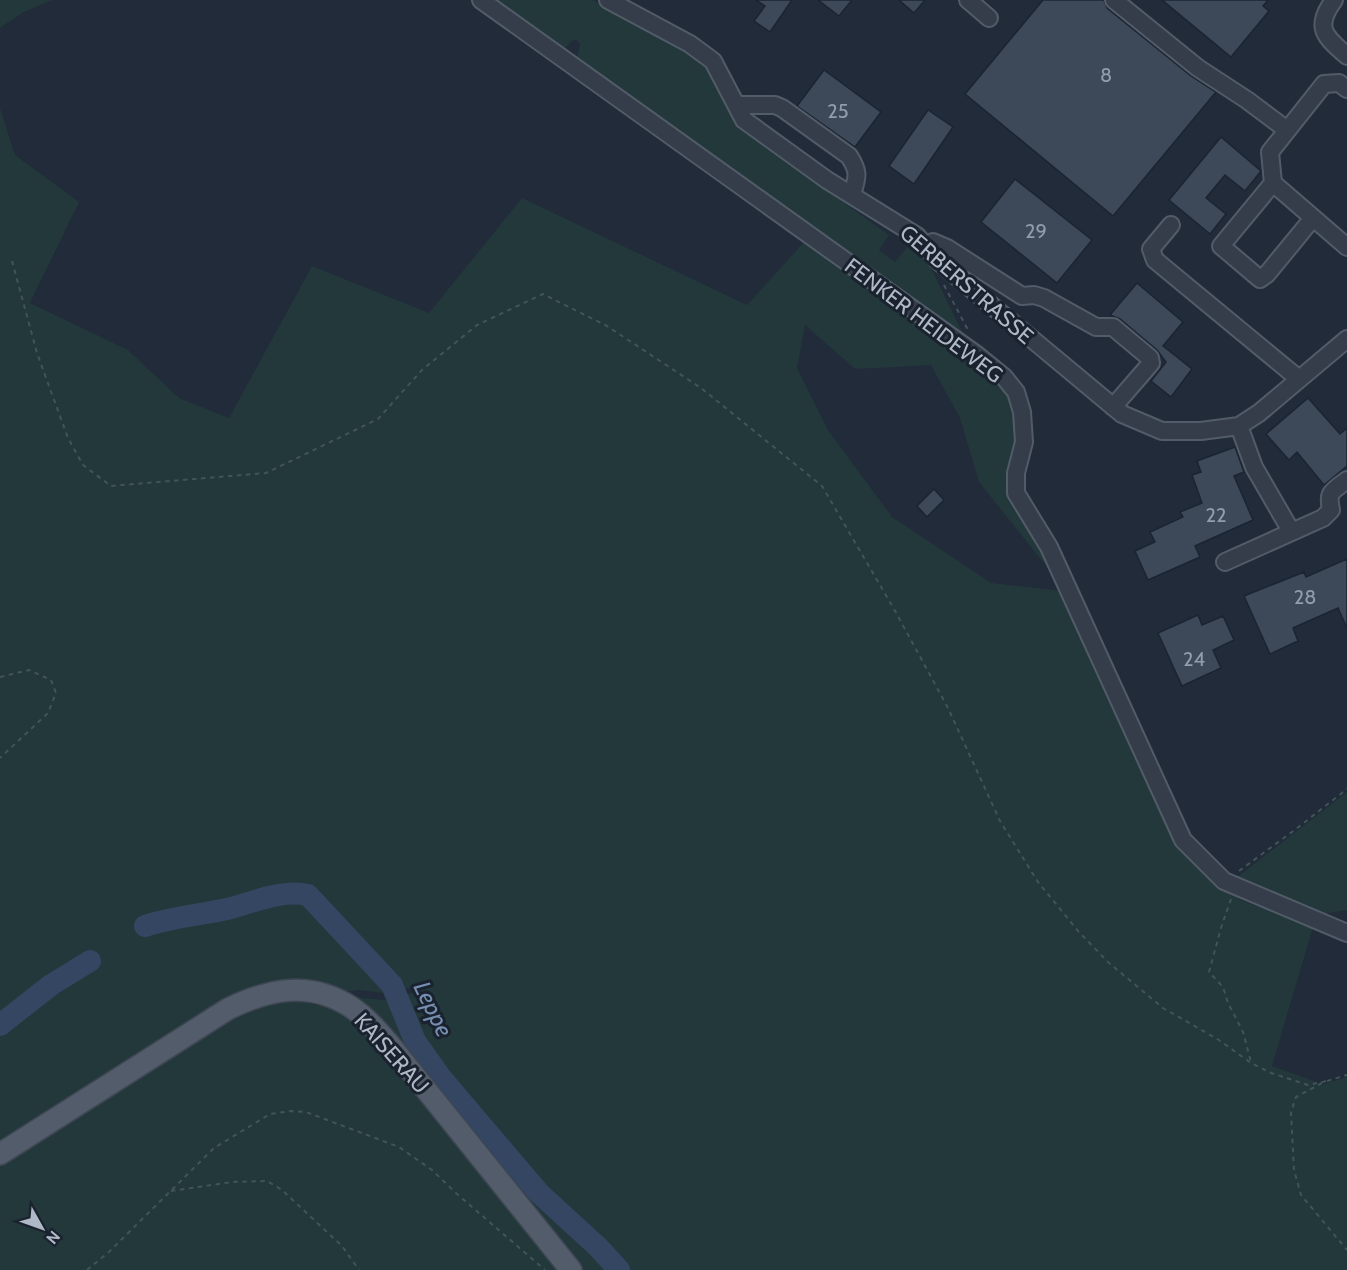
<svg xmlns="http://www.w3.org/2000/svg" width="1347" height="1270" font-family="Cabin,sans-serif">
<style>
.green{fill:#23383b}
.lines{fill:none;stroke-linecap:round;stroke-linejoin:round}
.river{stroke:#344661;stroke-width:22}
.building{fill:#3d4959;stroke:#1c2431;stroke-width:1.5}
.minor-casing{stroke:#525b68;stroke-width:20}
.major-casing{stroke:#3e4653;stroke-width:24}
.path{stroke:#415558;stroke-width:2;stroke-dasharray:4.5 4.5;stroke-linecap:butt}
.minor{stroke:#353d4a;stroke-width:16}
.major{stroke:#525c6a;stroke-width:21}
.labels{text-anchor:middle;stroke-width:6;stroke-linejoin:round;paint-order:stroke}
.number-label{font-size:20px;fill:#929cab}
.street-label{font-size:22px;fill:#afb8c6;stroke:#1a222f}
.water-label{font-size:24px;font-style:italic;fill:#768eaf;stroke:#1a222f}
</style>
<rect width="100%" height="100%" fill="#212b3a"/>
<path class="green" d="M 0,0 L 52,0 L 22,13 L 0,28 Z
M 491,0 L 593,0 L 700,61 C 719,81 726,109 744,131 L 889,235 L 879,250 L 895,262 L 907,247 L 928,262 L 965,338 L 675,133 L 577,58 L 580,44 L 577,40 L 573,40 L 564,49 Z
M 0,108 L 15,155 L 79,202 L 30,303 L 128,350 L 179,398 L 229,418 L 312,266 L 429,313 L 522,198 L 747,305 L 806,240 L 974,359 L 1007,390 L 1017,431 L 1006,492 L 1055,577 L 979,482 L 960,418 L 931,365 L 855,369 L 805,325 L 797,368 L 828,430 L 892,517 L 991,583 L 1063,591 L 1179,842 L 1240,900 L 1313,927 L 1272,1066 L 1317,1082 L 1318,1086 L 1347,1077 L 1347,1270 L 580,1270 L 354,997 L 383,1000 L 400,995 L 416,993 L 416,988 L 396,989 L 384,993 L 358,990 L 344,992 L 309,982 L 286,980 L 260,985 L 229,998 L 0,1145 Z
M 1347,792 L 1347,910 L 1322,914 L 1236,878 Z
M 293,1001 L 328,1007 L 356,1022 L 387,1051 L 561,1270 L 0,1270 L 0,1164 L 242,1012 L 270,1003 Z"/>
<g class="lines">
<path class="river" d="M 145,926 C 172,917 199,915 227,909 C 252,903 282,889 308,895 L 392,985 L 415,1041 L 442,1079 L 539,1193 L 598,1247 L 619,1270
M 0,1025 L 51,985 L 90,961"/>
</g>
<path class="building" d="M 756,0 L 792,0 L 770,32 L 754,21 L 765,6 Z
M 818,0 L 852,0 L 839,16 Z
M 899,0 L 925,0 L 914,13 Z
M 1043,0 L 1104,0 L 1107,8 L 1191,76 L 1216,92 L 1113,216 L 965,94 Z
M 1162,0 L 1268,0 L 1263,6 L 1269,11 L 1231,57 Z
M 824,70 L 881,112 L 855,147 L 797,106 Z
M 928,110 L 953,127 L 914,184 L 889,166 Z
M 1221,137 L 1261,171 L 1245,191 L 1225,175 L 1206,198 L 1226,214 L 1210,234 L 1169,200 Z
M 1015,179 L 1092,240 L 1057,283 L 981,222 Z
M 1137,283 L 1183,322 L 1163,346 L 1192,369 L 1171,397 L 1151,381 L 1166,362 L 1157,350 L 1120,319 L 1110,315 Z
M 1308,398 L 1340,434 L 1347,428 L 1347,466 L 1324,485 L 1297,452 L 1289,460 L 1266,434 Z
M 1235,447 L 1244,472 L 1234,476 L 1253,520 L 1195,546 L 1200,557 L 1148,580 L 1135,551 L 1155,542 L 1150,532 L 1183,517 L 1180,512 L 1202,503 L 1192,475 L 1201,472 L 1197,461 Z
M 934,489 L 944,500 L 927,517 L 917,506 Z
M 1347,559 L 1347,628 L 1338,608 L 1293,628 L 1298,641 L 1270,654 L 1244,596 L 1304,572 L 1306,577 Z
M 1198,615 L 1202,625 L 1223,616 L 1234,640 L 1213,650 L 1221,668 L 1182,686 L 1158,633 Z"/>
<g class="lines">
<defs>
<path id="minor" d="M 481,0 L 977,355 L 1004,377 L 1016,392 L 1022,412 L 1024,442 L 1016,473 L 1016,493 L 1049,547 L 1183,840 L 1224,881 L 1347,933
M 608,0 L 690,44 L 713,61 L 744,120 L 827,180 L 917,236 L 937,260 L 1122,414 L 1162,431 L 1201,431 L 1239,426 L 1259,413 L 1347,339
M 968,0 L 989,18
M 1114,0 L 1198,68 L 1247,100 L 1287,130
M 1334,0 C 1314,27 1324,36 1347,56
M 1347,89 L 1339,83 L 1324,84 L 1270,152 L 1273,183 L 1347,247
M 736,105 L 775,105 L 782,108 L 849,156 C 860,173 857,177 852,195
M 1273,183 L 1221,246 L 1260,279 L 1267,274 L 1313,218
M 1171,225 L 1151,249 L 1155,260 L 1299,379
M 927,247 L 933,242 L 947,248 L 1022,296 L 1034,295 L 1044,298 L 1096,327 L 1113,327 L 1150,358 L 1151,363 L 1146,369 L 1113,407
M 1239,426 L 1254,467 L 1291,531
M 1225,562 L 1323,518 L 1331,510 C 1327,491 1332,492 1347,480"/>
<path id="major" d="M 0,1154 L 228,1009 C 269,989 310,980 351,1007 C 366,1017 379,1032 391,1046 L 571,1270"/>
</defs>
<use href="#minor" class="minor-casing"/>
<use href="#major" class="major-casing"/>
<path class="path" d="M 12,261 L 37,353 L 68,438 L 83,465 L 111,486 L 266,473 L 378,419 L 422,370 L 477,325 L 543,294 L 607,326 L 701,388 L 822,486 L 894,609 L 948,708 L 1000,821 L 1038,882 L 1078,931 L 1109,963 L 1163,1008 L 1219,1040 L 1251,1063 L 1271,1073 L 1308,1085 L 1327,1081
M 944,285 L 968,330
M 0,677 L 29,670 L 51,680 L 56,693 L 48,713 L 0,758
M 1239,871 L 1296,829 L 1347,789
M 1231,899 L 1221,928 L 1209,972 L 1223,987 L 1228,1003 L 1243,1032 L 1251,1062
M 1327,1081 L 1347,1075
M 1322,1083 L 1296,1097 L 1291,1112 L 1294,1170 L 1301,1195 L 1347,1250
M 171,1191 L 232,1182 L 267,1181 L 282,1190 L 342,1246 L 359,1270
M 87,1270 L 110,1251 L 214,1148 L 270,1114 L 291,1111 L 306,1112 L 399,1147 L 432,1170 L 457,1194 L 545,1270"/>
<use href="#minor" class="minor"/>
<use href="#major" class="major"/>
</g>
<g class="labels">
<g class="number-label">
<text x="1106" y="82">8</text>
<text x="838" y="118">25</text>
<text x="1036" y="238">29</text>
<text x="1216" y="522">22</text>
<text x="1305" y="604">28</text>
<text x="1194" y="666">24</text>
</g>
<g class="street-label">
<text transform="translate(967 284) rotate(41)" y="8">GERBERSTRASSE</text>
<text transform="translate(924 320) rotate(37)" y="8">FENKER HEIDEWEG</text>
<text transform="translate(392 1053) rotate(48)" y="8">KAISERAU</text>
</g>
<g class="water-label">
<text transform="translate(433 1009) rotate(64)" y="8">Leppe</text>
</g>
</g>
<g transform="translate(42 1228) rotate(130)" stroke="#1a222f" stroke-width="4.5" paint-order="stroke">
<path d="M0-4.5L10 22L0 15L-10 22Z" fill="#afb8c6"/>
<text y="-9" font-size="16" font-weight="bold" text-anchor="middle" fill="#afb8c6">N</text>
</g>
</svg>
